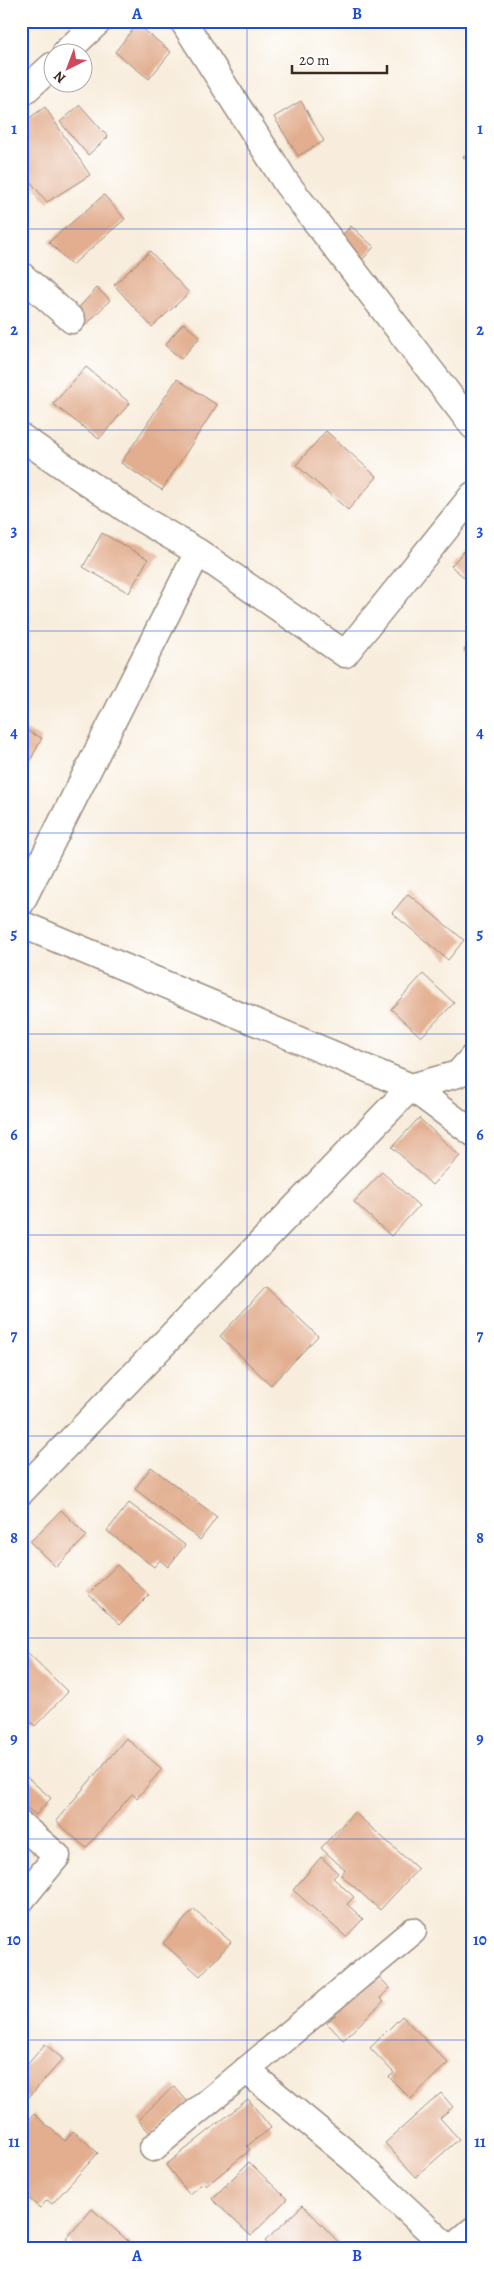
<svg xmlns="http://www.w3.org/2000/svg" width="494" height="2269" font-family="Alegreya,serif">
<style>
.building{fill:#e2ae8f}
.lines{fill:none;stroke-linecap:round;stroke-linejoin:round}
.street-casing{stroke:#9a8c7d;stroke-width:29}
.street{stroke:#fff;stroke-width:26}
.grid{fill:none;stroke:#1d4ed8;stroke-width:1;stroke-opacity:0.55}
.neatline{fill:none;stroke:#1d4ed8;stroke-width:2}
.grid-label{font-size:16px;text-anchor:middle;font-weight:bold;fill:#1d4ed8}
</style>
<rect width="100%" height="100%" fill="#fff"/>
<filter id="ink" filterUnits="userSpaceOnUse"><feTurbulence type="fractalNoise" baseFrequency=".02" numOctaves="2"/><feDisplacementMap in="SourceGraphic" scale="10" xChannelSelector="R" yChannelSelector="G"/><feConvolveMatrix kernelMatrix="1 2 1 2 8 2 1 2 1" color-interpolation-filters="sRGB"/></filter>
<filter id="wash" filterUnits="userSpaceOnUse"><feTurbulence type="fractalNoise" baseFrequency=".0096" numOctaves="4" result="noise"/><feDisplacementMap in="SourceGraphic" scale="20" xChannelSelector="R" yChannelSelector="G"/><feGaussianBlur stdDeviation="1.12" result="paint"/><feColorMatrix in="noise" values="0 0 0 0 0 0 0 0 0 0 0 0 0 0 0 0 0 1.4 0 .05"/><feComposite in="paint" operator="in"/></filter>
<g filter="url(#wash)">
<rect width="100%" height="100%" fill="#f8eddc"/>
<g id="blocks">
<path class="building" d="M 137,24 L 171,52 L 149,79 L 115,52 Z
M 301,101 L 324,141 L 298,156 L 274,117 Z
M 80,105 L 108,137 L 88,155 L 60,122 Z
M 45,107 L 90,175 L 47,202 L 21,170 L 21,124 Z
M 473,147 L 473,167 L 463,157 Z
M 104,195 L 125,219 L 72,265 L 49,242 Z
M 351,226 L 374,247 L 362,260 L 339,239 Z
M 150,251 L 189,293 L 152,327 L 114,285 Z
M 97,288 L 110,300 L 85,326 L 73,314 Z
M 183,323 L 200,337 L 181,359 L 165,345 Z
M 86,367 L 130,403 L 99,439 L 53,404 Z
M 177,379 L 217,405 L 162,490 L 121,463 Z
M 326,431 L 377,477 L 348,510 L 296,465 Z
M 102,533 L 148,559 L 129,593 L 83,567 Z
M 473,541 L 473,585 L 451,566 Z
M 473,638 L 473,656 L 464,650 Z
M 21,728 L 42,738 L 21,778 Z
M 408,894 L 464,940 L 448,960 L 392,913 Z
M 423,974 L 454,1003 L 421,1037 L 391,1009 Z
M 419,1118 L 460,1156 L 432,1185 L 392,1147 Z
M 382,1172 L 419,1206 L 391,1236 L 354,1202 Z
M 266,1287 L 318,1336 L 271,1385 L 220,1336 Z
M 151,1467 L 217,1517 L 200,1540 L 135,1489 Z
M 129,1503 L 185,1545 L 168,1567 L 160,1560 L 154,1567 L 107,1531 Z
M 61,1510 L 87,1536 L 56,1567 L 30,1542 Z
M 117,1565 L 149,1595 L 120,1624 L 88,1594 Z
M 21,1646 L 68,1692 L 35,1726 L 21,1712 Z
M 126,1738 L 162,1769 L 137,1798 L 132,1794 L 86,1848 L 56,1821 Z
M 21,1772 L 51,1798 L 36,1815 L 21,1803 Z
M 354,1812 L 418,1869 L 380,1910 L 341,1875 L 345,1870 L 321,1848 Z
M 321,1857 L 338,1873 L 333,1878 L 354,1897 L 347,1904 L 363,1919 L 346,1937 L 293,1890 Z
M 194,1909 L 231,1942 L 200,1976 L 163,1943 Z
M 377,1975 L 390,1988 L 380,1998 L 384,2001 L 343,2040 L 327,2023 Z
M 402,2016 L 448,2063 L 411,2099 L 389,2077 L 394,2073 L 370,2048 Z
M 45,2044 L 63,2059 L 28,2098 L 21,2093 L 21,2072 Z
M 174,2086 L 188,2102 L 152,2135 L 138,2120 Z
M 441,2093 L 453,2107 L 440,2118 L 459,2139 L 416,2177 L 385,2143 Z
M 248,2099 L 271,2128 L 247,2146 L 250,2150 L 206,2186 L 203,2183 L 189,2194 L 166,2165 Z
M 34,2114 L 65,2141 L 73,2131 L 98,2153 L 52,2204 L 47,2200 L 40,2208 L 21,2192 L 21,2129 Z
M 249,2162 L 287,2199 L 251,2236 L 212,2199 Z
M 303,2205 L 344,2248 L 272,2248 L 265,2241 Z
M 92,2209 L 136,2248 L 75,2248 L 66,2239 Z"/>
</g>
</g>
<g filter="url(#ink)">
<use href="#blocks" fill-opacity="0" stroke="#9a8c7d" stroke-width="1"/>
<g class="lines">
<defs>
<path id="street" d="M 183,21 L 287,184 L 473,426
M 66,52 L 99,21
M 21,94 L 52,66
M 21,275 L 72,320
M 21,437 L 135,515 L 198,552 L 345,654 L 473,495
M 21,903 L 198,552
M 21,924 L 411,1087 L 473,1133
M 21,1492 L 411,1087 L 458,1074 L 473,1057
M 21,1825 L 57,1856 L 21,1900
M 246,2070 L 352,2158 L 448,2248
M 153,2148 L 413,1931
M 452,2248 L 473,2230"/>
</defs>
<use href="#street" class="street-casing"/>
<use href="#street" class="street"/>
</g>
</g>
<path class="grid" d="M 247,21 L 247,2248M 21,229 L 473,229M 21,430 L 473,430M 21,631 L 473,631M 21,833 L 473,833M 21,1034 L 473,1034M 21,1235 L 473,1235M 21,1436 L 473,1436M 21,1638 L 473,1638M 21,1839 L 473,1839M 21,2040 L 473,2040"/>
<rect width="494" height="2269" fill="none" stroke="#fff" stroke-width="55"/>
<g transform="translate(68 68) rotate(222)"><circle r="24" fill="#ffffff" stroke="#b1aaa5"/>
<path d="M0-4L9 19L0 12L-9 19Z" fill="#d1495b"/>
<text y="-8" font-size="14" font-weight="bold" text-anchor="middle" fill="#3b2a1e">N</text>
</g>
<path d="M292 65v8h95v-8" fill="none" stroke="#3b2a1e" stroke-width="2.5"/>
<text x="299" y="65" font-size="15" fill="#3b2a1e" stroke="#ffffff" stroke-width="4" paint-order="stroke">20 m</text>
<rect x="28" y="28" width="438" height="2214" class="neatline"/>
<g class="grid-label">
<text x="137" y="19">A</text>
<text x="357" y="19">B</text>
<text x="14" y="134">1</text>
<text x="480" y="134">1</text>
<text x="14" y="335">2</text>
<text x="480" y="335">2</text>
<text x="14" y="536">3</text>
<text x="480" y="536">3</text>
<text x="14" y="738">4</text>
<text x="480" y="738">4</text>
<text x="14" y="939">5</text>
<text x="480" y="939">5</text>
<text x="14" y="1140">6</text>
<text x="480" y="1140">6</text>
<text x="14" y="1341">7</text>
<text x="480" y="1341">7</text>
<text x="14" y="1543">8</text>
<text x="480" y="1543">8</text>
<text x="14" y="1744">9</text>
<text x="480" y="1744">9</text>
<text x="14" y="1945">10</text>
<text x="480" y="1945">10</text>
<text x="14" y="2147">11</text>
<text x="480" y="2147">11</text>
<text x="137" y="2261">A</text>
<text x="357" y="2261">B</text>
</g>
</svg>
